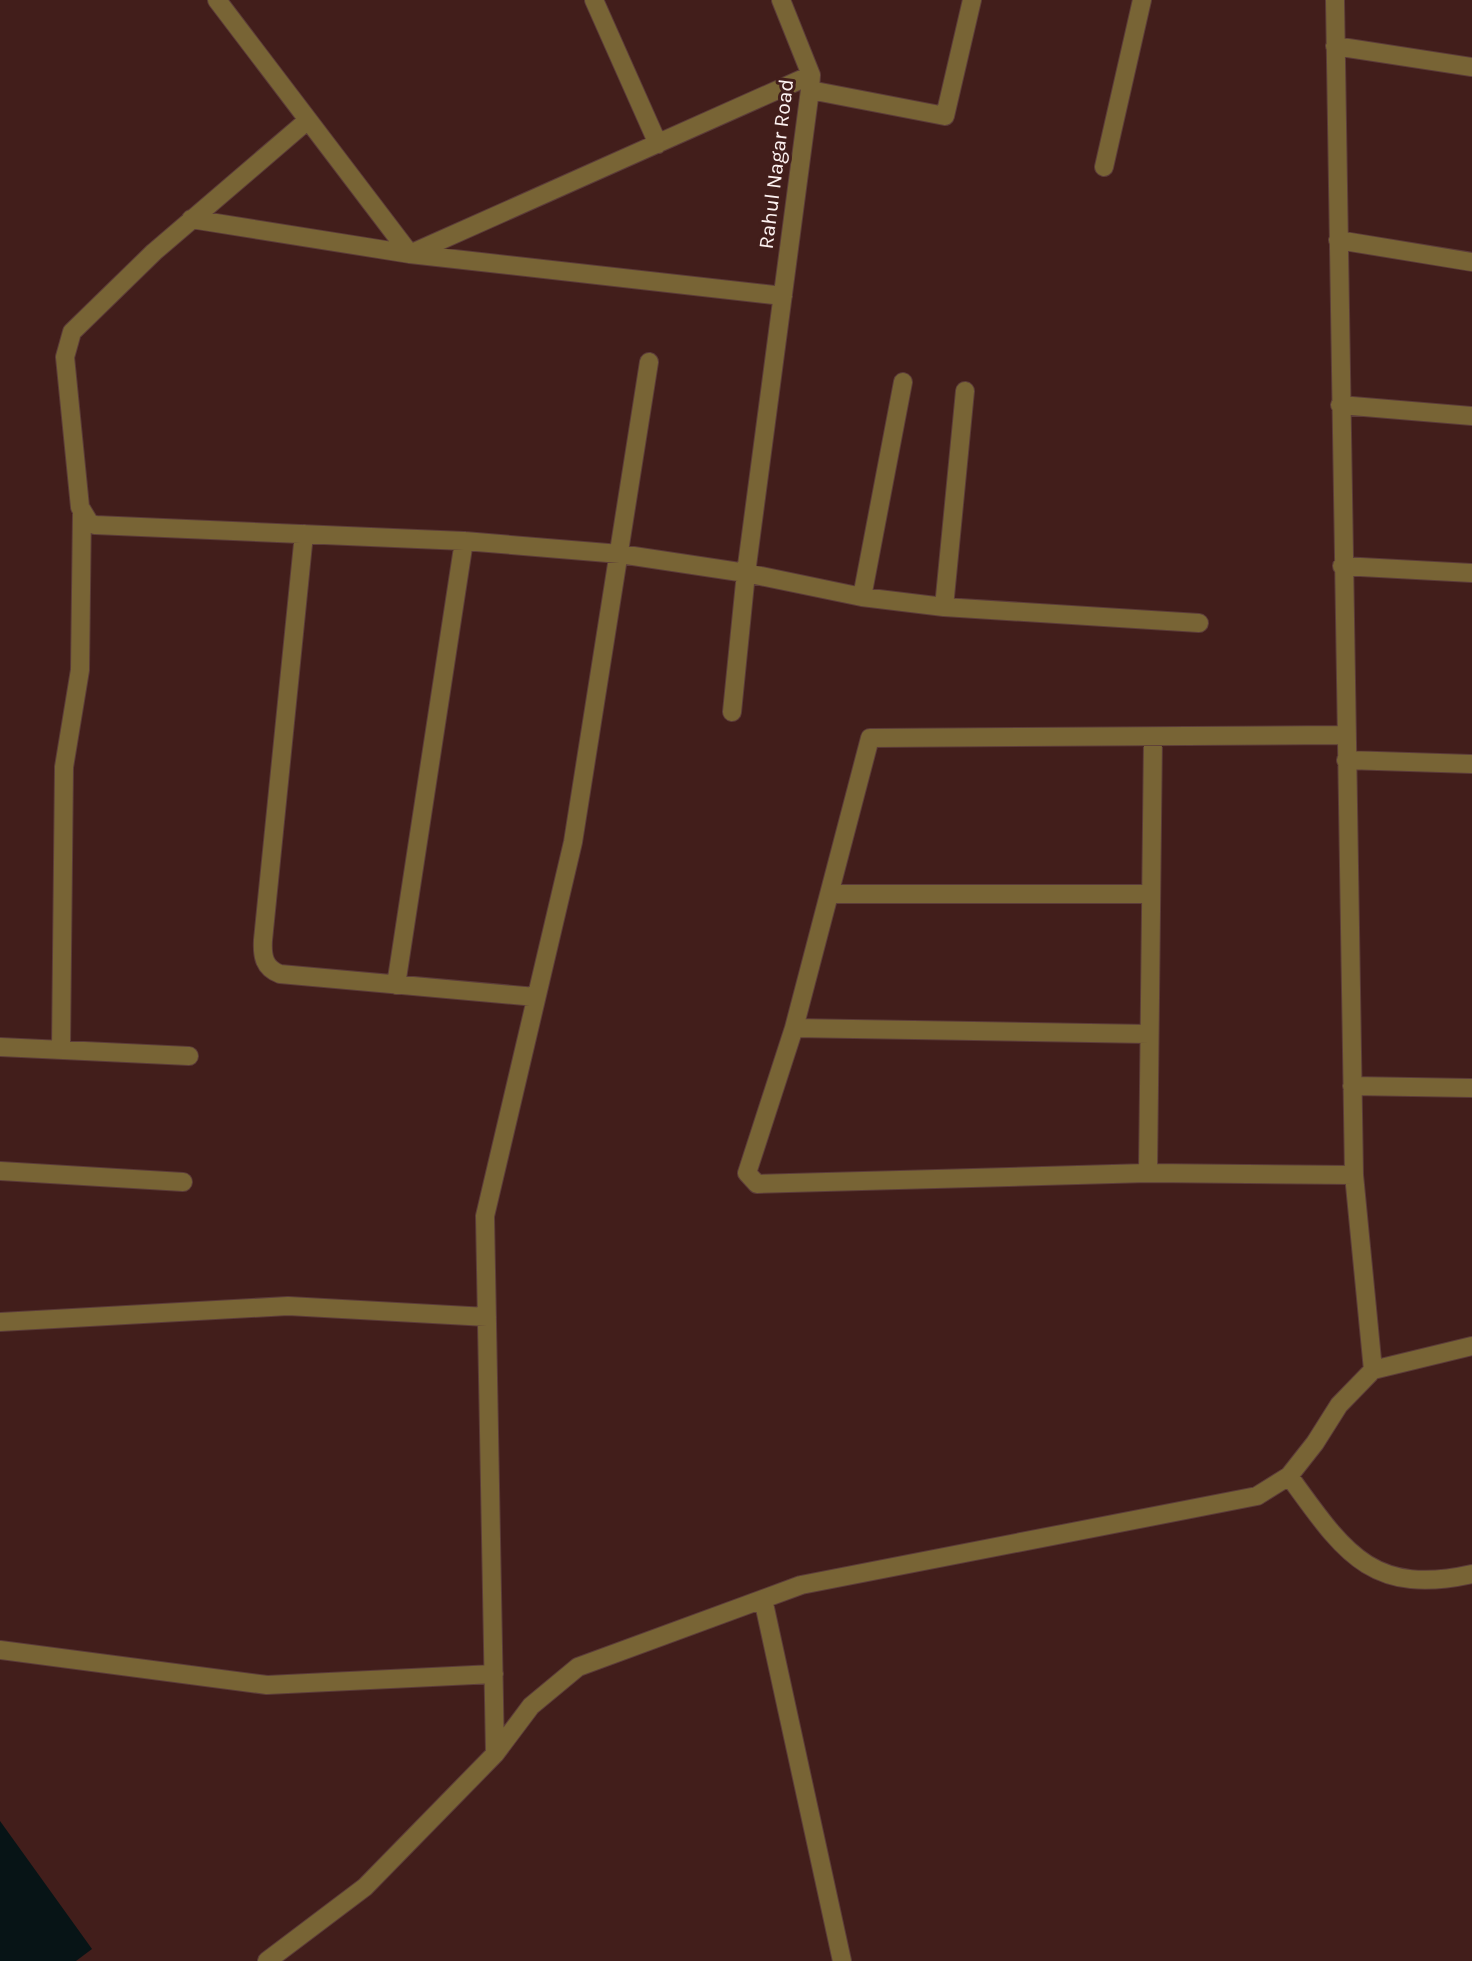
<svg xmlns="http://www.w3.org/2000/svg" width="1472" height="1961" font-family="Karla,sans-serif">
<style>
.water{fill:#071416}
.lines{fill:none;stroke-linecap:round;stroke-linejoin:round}
.minor-casing{stroke:#5c3c39;stroke-width:20}
.minor{stroke:#786435;stroke-width:18}
.labels{text-anchor:middle;stroke-width:6;stroke-linejoin:round;paint-order:stroke}
.street-label{font-size:21px;fill:#fdf2f1;stroke:#421e1b}
</style>
<rect width="100%" height="100%" fill="#421e1b"/>
<path class="water" d="M 0,1821 L 92,1949 L 76,1961 L 0,1961 Z"/>
<g class="lines">
<defs>
<path id="minor" d="M 217,0 L 410,254 L 811,75
M 594,0 L 658,144
M 1335,0 L 1354,1175 L 1373,1370
M 1335,46 L 1472,67
M 810,90 L 945,116 L 972,0
M 308,120 L 154,252 L 72,332 L 65,357 L 80,507 L 89,522 L 95,525 L 464,541 L 620,554 L 746,573 L 862,597 L 944,607 L 1199,623
M 1104,167 L 1142,0
M 191,219 L 410,254 L 783,296
M 1338,240 L 1472,262
M 1340,405 L 1472,416
M 304,534 L 263,940 C 262,956 264,968 280,974 L 536,997
M 1342,566 L 1472,573
M 862,597 L 903,382
M 944,607 L 965,391
M 732,712 L 746,573 L 810,90 L 811,75 L 781,0
M 1345,735 L 870,738 L 794,1028 L 747,1173 L 757,1184 L 1148,1173 L 1354,1175
M 1346,760 L 1472,764
M 830,894 L 1151,894
M 396,985 L 464,541
M 794,1028 L 1149,1034
M 0,1047 L 189,1056
M 61,1050 L 64,767 L 80,670 L 82,512
M 1352,1086 L 1472,1088
M 0,1171 L 183,1182
M 1148,1173 L 1153,737
M 0,1322 L 288,1306 L 487,1317
M 1289,1476 C 1343,1550 1370,1597 1472,1574
M 763,1599 L 842,1961
M 0,1650 L 267,1685 L 494,1674
M 495,1754 L 485,1216 L 573,842 L 649,362
M 267,1961 L 365,1887 L 495,1754 L 531,1706 L 578,1667 L 801,1585 L 1257,1496 L 1289,1476 L 1315,1443 L 1339,1405 L 1373,1370 L 1472,1346"/>
</defs>
<use href="#minor" class="minor-casing"/>
<use href="#minor" class="minor"/>
</g>
<g class="labels">
<g class="street-label">
<text transform="translate(776 164) rotate(-83)" y="7">Rahul Nagar Road</text>
</g>
</g>
</svg>
